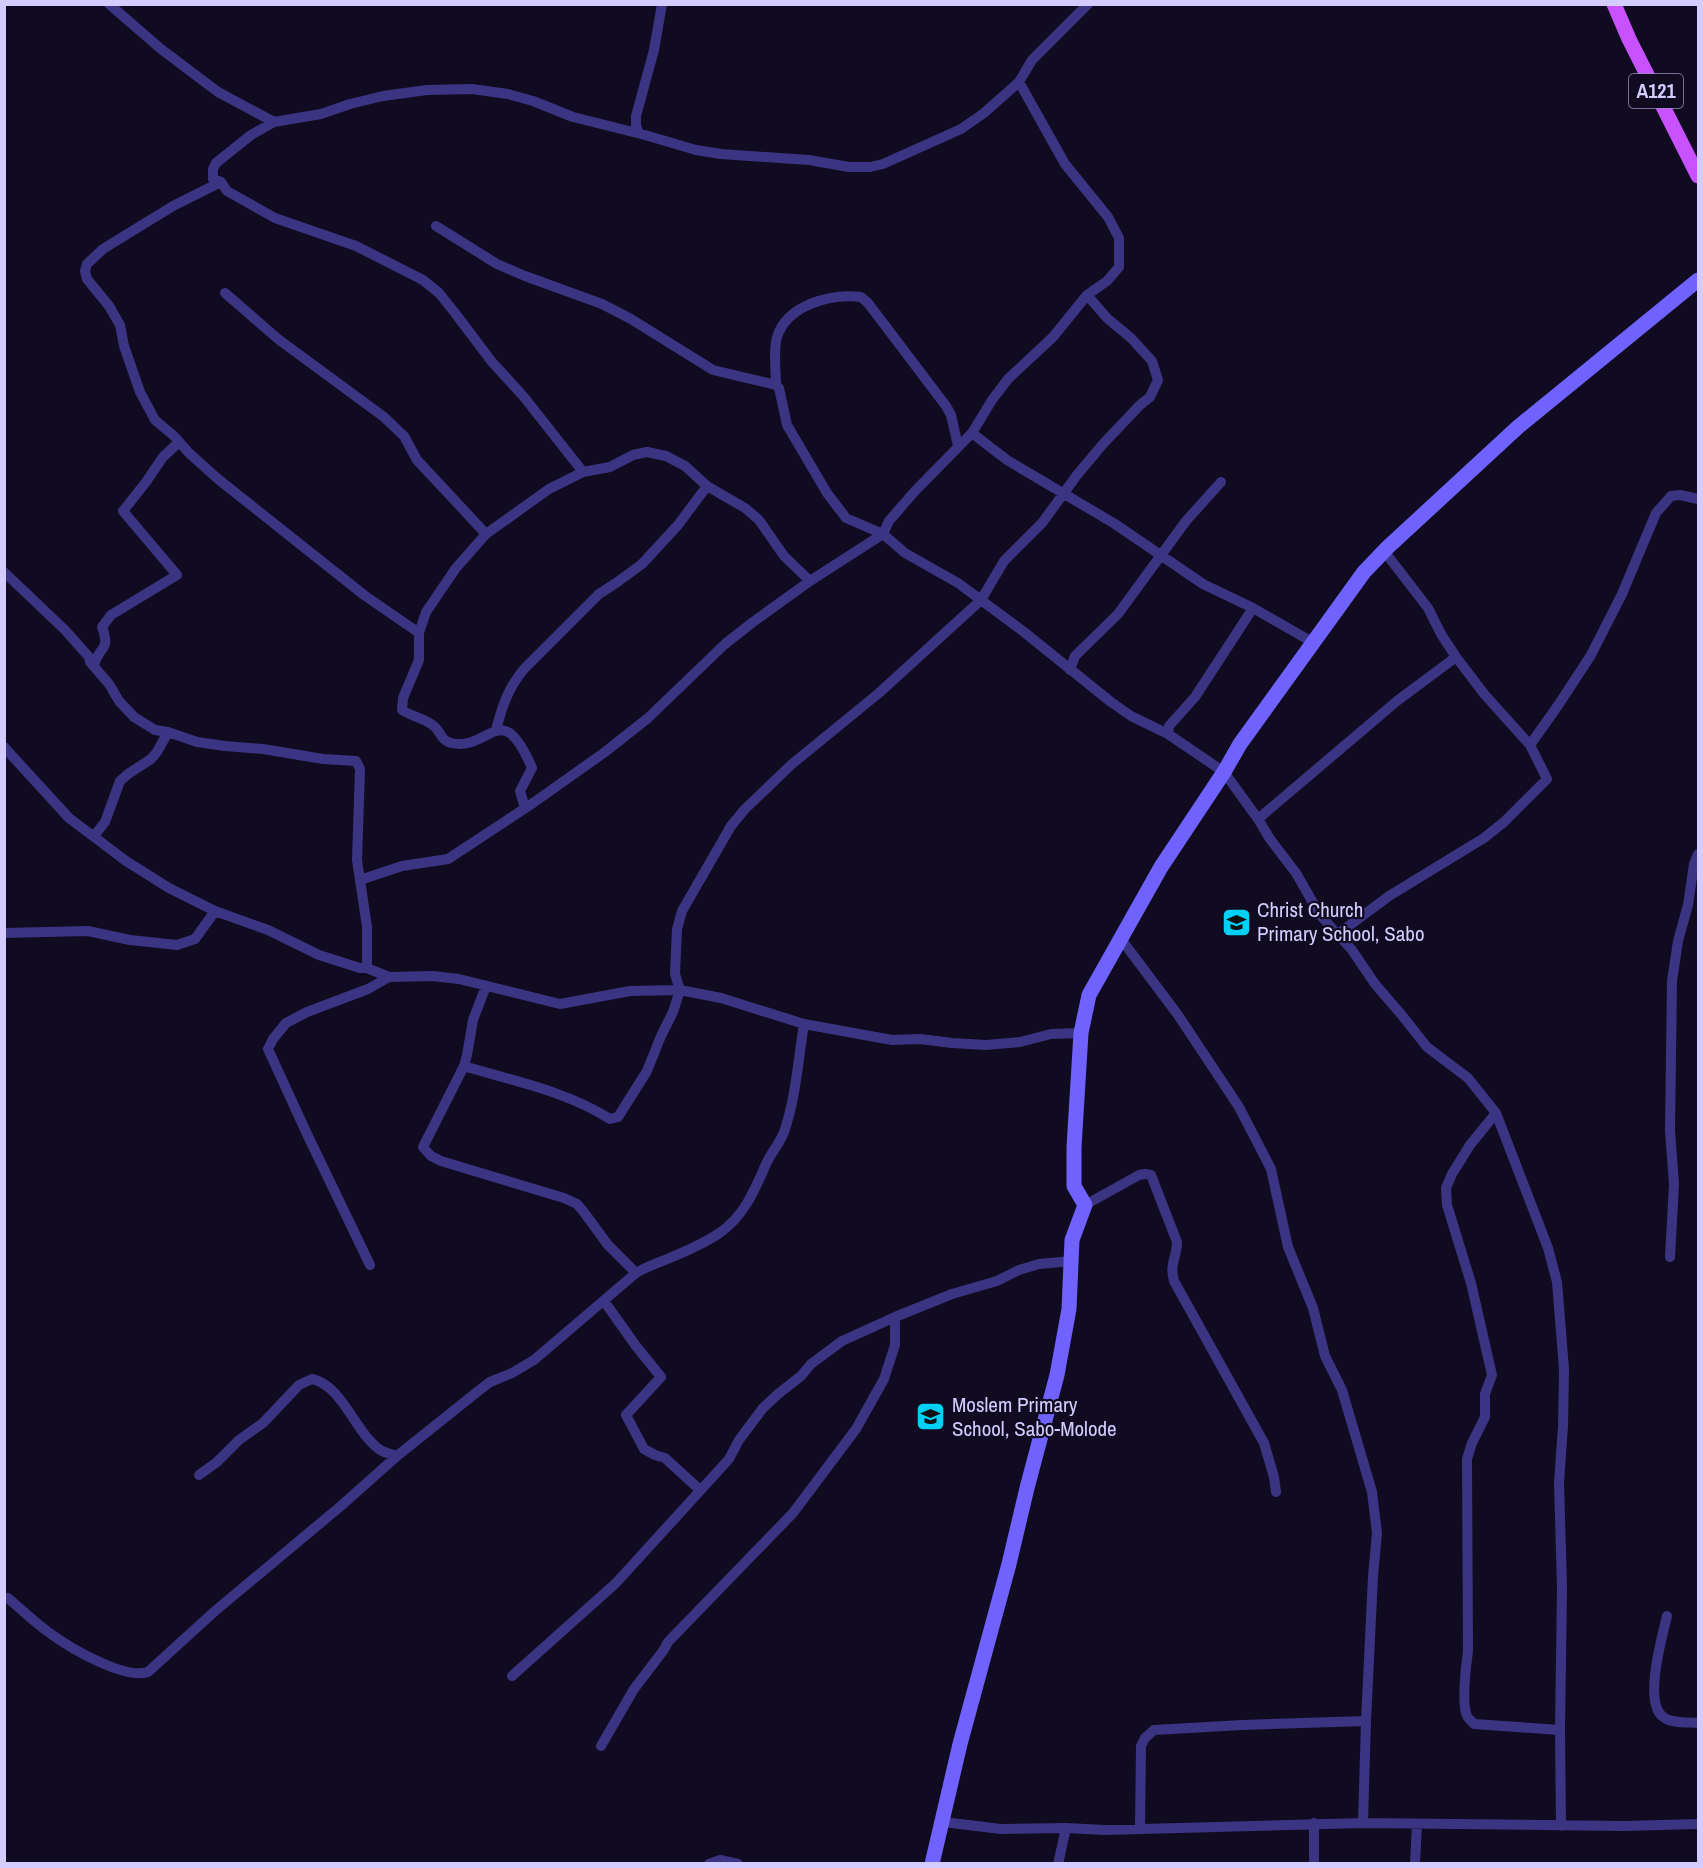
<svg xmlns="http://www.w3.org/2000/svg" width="1703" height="1868" font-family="'Archivo Narrow',sans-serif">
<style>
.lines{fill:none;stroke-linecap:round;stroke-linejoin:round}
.street{stroke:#3b3482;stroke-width:10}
.secondary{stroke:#6f62ff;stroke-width:15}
.primary{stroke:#c852ff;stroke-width:15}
.labels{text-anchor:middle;stroke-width:4.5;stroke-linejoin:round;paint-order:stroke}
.shield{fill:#100b20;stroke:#9991bc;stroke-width:1.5}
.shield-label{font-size:20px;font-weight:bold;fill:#d4cbff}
.poi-label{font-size:21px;fill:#d4cbff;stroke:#100b20;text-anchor:start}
</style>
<rect width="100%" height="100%" fill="#100b20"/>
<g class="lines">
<path class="street" d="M 109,4 L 161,49 L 218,92 L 274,122
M 639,133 L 636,126 L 636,116 L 654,50 L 662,4
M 221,182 L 173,206 L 103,249 L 87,264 L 85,271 L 87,279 L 109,306 L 120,325 L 124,346 L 140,392 L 155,420 L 174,436 L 189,453 L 218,479 L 364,595 L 419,633
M 436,226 L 497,264 L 525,276 L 602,304 L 631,319 L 713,370 L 776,385 L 779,388 L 787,425 L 827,493 L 846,518 L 883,534 L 905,553 L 958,583 L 1024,632 L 1111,702 L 1131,716 L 1168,734 L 1224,772 L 1258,819 L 1270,839 L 1296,873 L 1320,915 L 1352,950 L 1375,984 L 1400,1013 L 1427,1047 L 1468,1078 L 1496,1113 L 1548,1248 L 1557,1282 L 1564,1369 L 1563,1426 L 1559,1483 L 1562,1587 L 1560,1730 L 1561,1826
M 225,293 L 278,339 L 384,417 L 404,436 L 417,460 L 486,534
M 776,385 C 776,370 773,351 777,337 C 787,305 831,293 861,297 L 868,303 L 946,406 L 951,415 L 958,446
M 972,433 L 1007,460 L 1115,524 L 1203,584 L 1253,608 L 1314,643
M 583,472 L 524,397 L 492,362 L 455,313 L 439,293 L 423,280 L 356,246 L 275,218 L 227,191 L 221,182 L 213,179 L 213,169 L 216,163 L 251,135 L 274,122 L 321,114 L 350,104 L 383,96 L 427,90 L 472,89 L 508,94 L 533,101 L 573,117 L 645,135 L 696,150 L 721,154 L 809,160 L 849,167 L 870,167 L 883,164 L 961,129 L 984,113 L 1019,82 L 1032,60 L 1088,4
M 4,572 L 65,630 L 89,657 L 90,662 L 109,684 L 119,701 L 134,717 L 155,730 L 168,732 L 197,742 L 225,746 L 263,749 L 323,759 L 356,761 L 360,769 L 357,860 L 367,927 L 367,968
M 94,665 C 99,646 111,651 102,627 L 111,615 L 177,575 L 123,511 L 146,482 L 163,457 L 179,442
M 1070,670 L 1075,656 L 1118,614 L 1186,521 L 1221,482
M 496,730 C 502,707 508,688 524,669 L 599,594 L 616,583 L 642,564 L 678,525 L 707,486
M 1168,734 L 1169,726 L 1195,697 L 1253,608
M 1530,745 L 1559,704 L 1591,655 L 1622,594 L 1656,513 L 1671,496 L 1680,495 L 1698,499
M 4,747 L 69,818 L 126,861 L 169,888 L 215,911 L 268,930 L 319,955 L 360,968 L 367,968 L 389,977 L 433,976 L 459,979 L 560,1004 L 630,991 L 680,990 L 721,998 L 804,1024 L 892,1040 L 920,1039 L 952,1043 L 986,1045 L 1020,1042 L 1051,1034 L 1081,1033
M 525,808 L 520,791 L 532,768 C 501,695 490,752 451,743 C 441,740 441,733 435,727 C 425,718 412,717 402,710 L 403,698 L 419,660 L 419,633 L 426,612 L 456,568 L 486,534 L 549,489 L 583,472 L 610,467 L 633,455 L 647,452 L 666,456 L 685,466 L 707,486 L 745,508 L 759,520 L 784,556 L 810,581
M 1258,819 L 1397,701 L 1456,657
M 94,836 L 105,822 L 120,781 L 128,774 L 151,759 L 157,752 L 168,732
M 360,880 L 402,866 L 448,859 L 533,803 L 605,752 L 648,718 L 725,644 L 753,622 L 810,581 L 883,534 L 889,521 L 915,491 L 972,433 L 992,400 L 1008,379 L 1053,337 L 1087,295 L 1107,281 L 1119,267 L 1119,238 L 1108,217 L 1065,164 L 1019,82
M 4,933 L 88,931 L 130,940 L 177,945 L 195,939 L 215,911
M 1338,934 L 1389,896 L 1484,838 L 1504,822 L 1547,779 L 1530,745 L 1485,695 L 1456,657 L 1441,634 L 1428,608 L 1384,551
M 1121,939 L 1178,1015 L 1239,1107 L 1271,1169 L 1288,1247 L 1313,1308 L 1325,1356 L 1342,1390 L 1372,1492 L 1377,1533 L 1373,1576 L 1366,1721 L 1363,1823
M 486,986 L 473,1020 L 467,1055 L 464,1066 L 423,1147 L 431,1156 L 441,1161 L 564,1198 L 577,1204 L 583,1211 L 608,1245 L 636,1273
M 464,1066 C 513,1081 566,1091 610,1119 L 618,1117 L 647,1071 L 661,1036 L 673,1012 L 680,990 L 675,974 L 677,929 L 682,911 L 731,826 L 745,809 L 792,764 L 879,693 L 981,600 L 1004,561 L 1042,523 L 1077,475 L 1103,444 L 1140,405 L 1150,397 L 1158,380 L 1152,361 L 1131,338 L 1107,318 L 1087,295
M 1496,1113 L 1470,1145 L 1452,1174 L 1446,1188 L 1447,1205 L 1471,1283 L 1492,1375 L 1485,1394 L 1485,1417 L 1472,1443 L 1467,1459 L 1468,1651 C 1466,1666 1461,1702 1467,1716 C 1468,1718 1473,1723 1474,1724 L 1560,1730
M 1085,1205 L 1139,1175 L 1145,1174 L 1151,1175 L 1177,1242 C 1177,1258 1169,1263 1174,1281 L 1264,1443 L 1274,1477 L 1276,1492
M 1670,1257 L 1674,1184 L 1670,1131 L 1672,981 L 1678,941 L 1688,905 L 1694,864 L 1698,854
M 370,1265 L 307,1134 L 268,1049 L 273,1039 L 286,1023 L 307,1012 L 368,989 L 389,977
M 604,1301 L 636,1346 L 661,1377 L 626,1415 L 644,1449 L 655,1455 L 665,1458 L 700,1490
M 199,1475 L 217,1462 L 239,1440 L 263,1423 L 299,1385 L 312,1379 C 342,1385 355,1432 379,1449 C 384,1453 391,1454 397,1456
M 8,1598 C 22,1610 35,1623 51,1634 C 70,1648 125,1680 148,1672 L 215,1611 L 342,1505 L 397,1456 L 477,1392 L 490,1382 L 512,1373 L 534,1360 L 636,1273 C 646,1267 654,1264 665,1260 C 682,1253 703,1244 718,1234 C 743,1218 755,1190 766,1164 C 771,1153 780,1143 784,1132 C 796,1098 798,1060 804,1024
M 1667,1616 C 1662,1637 1644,1700 1662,1716 C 1671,1724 1688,1722 1698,1723
M 512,1676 L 616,1583 L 729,1459 L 739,1440 L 763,1408 L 778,1394 L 801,1376 L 811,1364 L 842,1341 L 895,1317 L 952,1294 L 997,1281 L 1019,1270 L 1039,1264 L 1072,1261
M 601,1746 L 634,1689 L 663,1651 L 668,1642 L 793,1513 L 856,1429 L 884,1379 L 895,1345 L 895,1317
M 943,1822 L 1001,1829 L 1066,1828 L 1105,1830 L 1363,1823 L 1624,1826 L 1698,1824
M 1140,1829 L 1141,1746 L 1145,1738 L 1154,1730 L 1242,1725 L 1366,1721
M 709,1864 L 720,1860 L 738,1864
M 1058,1864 L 1066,1828
M 1314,1864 L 1314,1823
M 1415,1864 L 1417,1824"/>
<path class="secondary" d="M 932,1864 L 960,1744 L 1009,1564 L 1027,1488 L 1057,1375 L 1069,1309 L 1072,1240 L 1085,1205 L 1074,1186 L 1074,1147 L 1081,1033 L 1089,995 L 1161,867 L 1224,772 L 1240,744 L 1364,572 L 1388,547 L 1518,427 L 1698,280"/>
<path class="primary" d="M 1614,4 L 1629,39 L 1698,176"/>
</g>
<defs>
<symbol id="school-square" viewBox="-11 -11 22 22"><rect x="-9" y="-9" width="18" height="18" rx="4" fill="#00cff6" stroke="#100b20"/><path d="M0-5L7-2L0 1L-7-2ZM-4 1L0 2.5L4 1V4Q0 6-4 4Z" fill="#111"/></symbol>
</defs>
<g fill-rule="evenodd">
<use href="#school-square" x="1220" y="906" width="33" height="33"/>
<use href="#school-square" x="914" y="1400" width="33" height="33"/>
</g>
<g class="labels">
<rect class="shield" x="1629" y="74" width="54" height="34" rx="4.5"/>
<g class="shield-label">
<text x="1656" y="98">A121</text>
</g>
<g class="poi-label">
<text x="1257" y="917">Christ Church<tspan x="1257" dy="24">Primary School, Sabo</tspan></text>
<text x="952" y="1412">Moslem Primary<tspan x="952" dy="24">School, Sabo-Molode</tspan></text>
</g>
</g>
<rect width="1703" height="1868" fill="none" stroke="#d4cbff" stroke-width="12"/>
</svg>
